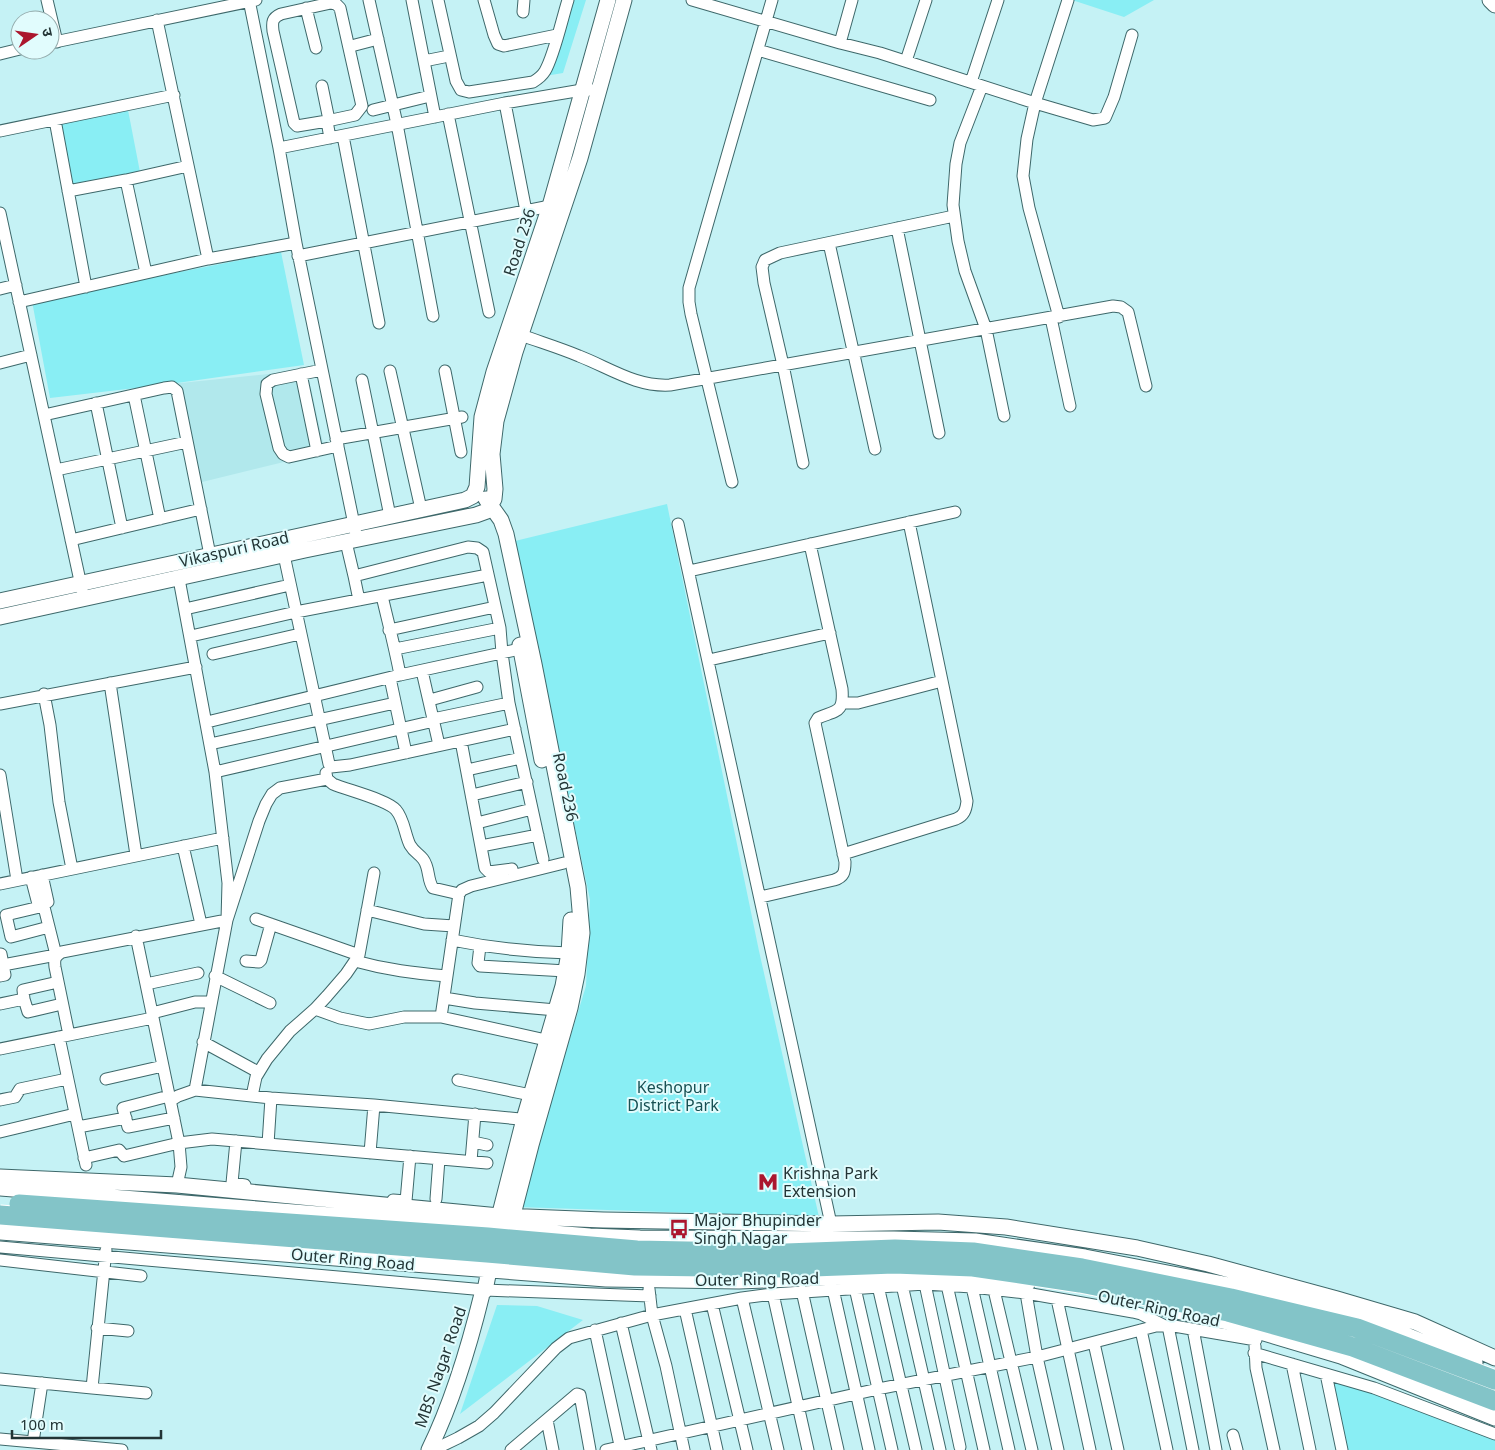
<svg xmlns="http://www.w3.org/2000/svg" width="1495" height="1450" font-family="'Noto Sans','Noto Sans Devanagari',sans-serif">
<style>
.built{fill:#b1e8ec}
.green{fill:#89eef4}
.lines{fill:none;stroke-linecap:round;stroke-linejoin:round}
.minor-casing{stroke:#3e686a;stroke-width:13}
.tertiary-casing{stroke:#3e686a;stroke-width:17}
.minor{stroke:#fff;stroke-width:11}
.tertiary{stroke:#fff;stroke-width:15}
.primary-bridge-casing{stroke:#fff;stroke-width:21;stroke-linecap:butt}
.primary-bridge{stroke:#83c4c8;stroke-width:19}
.labels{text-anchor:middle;stroke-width:4;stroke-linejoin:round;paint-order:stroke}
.street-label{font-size:16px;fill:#223435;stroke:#e1fcfd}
.park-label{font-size:16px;fill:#175053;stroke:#e1fcfd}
.poi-label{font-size:16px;fill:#223435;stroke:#e1fcfd;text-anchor:start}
</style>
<rect width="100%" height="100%" fill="#c5f2f5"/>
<path class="built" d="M 307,370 L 325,452 L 190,485 L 171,384 Z"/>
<path class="green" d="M 564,0 L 586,0 L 563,73 L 539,77 Z
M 1072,0 L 1154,0 L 1124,17 Z
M 128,110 L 140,172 L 68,186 L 56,125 Z
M 281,252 L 304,365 L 170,384 L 50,398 L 32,301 Z
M 667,504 L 759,951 L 819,1217 L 518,1207 L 586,986 L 590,900 L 515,541 Z
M 497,1305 L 537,1306 L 583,1320 L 460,1414 Z
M 1333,1377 L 1495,1440 L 1495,1450 L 1346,1450 Z"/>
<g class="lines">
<defs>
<path id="minor" d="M 47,0 L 57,42
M 249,0 L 279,148 L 296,243 L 357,539
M 369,0 L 397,124 L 433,316
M 412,0 L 435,117
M 438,0 L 456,81 L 461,90 L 469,92 L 533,82 C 538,79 542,76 545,71 C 554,56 562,19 568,0
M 484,0 L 494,35 L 498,44 L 504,46 L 557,35
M 692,0 L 840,43 L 880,53 L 1035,103 L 1093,120 L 1105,118 L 1114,97 L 1132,35
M 306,8 L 316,48
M 523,12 L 524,0
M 157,20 L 208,259
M 50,43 L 256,0
M 840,43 L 852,0
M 355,45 L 378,39
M 758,50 L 930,100
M 0,54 L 20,49
M 424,61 L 444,57
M 906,61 L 926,0
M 971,82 L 998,0
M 322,86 L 329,120
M 982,86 L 960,143 L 956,164 L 953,205 L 958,241 L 965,271 L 986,329 L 1004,416
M 505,103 L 526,211
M 373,110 L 430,96
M 448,114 L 489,312
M 55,120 L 86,287
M 327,121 L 297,126 L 294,123 L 273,31 C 272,22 272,18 281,14 L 331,3 L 336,4 L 340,8 L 362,106 L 355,115 L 327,121 L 330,138
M 0,131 L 174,95
M 343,136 L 379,323
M 279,148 L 505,103 L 582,90 L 599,90
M 126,180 L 146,273
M 68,191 L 126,180 L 188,166
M 0,213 L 82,590
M 897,228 L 939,433
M 829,243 L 875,449
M 298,256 L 550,206
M 0,289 L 16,285
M 19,302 L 208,259 L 296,243
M 1059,317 L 1029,208 L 1023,176 L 1027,139 L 1035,103 L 1068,0
M 1051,318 L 1070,406
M 521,335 C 540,342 560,348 579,356 C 610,368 636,387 670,385 L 1113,306 L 1121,307 L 1128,312 L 1146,386
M 0,363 L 31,355
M 322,370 L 273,380 L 267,384 L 266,394 L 279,448 L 283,454 L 289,457 L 338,446
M 390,371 L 421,509
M 445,371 L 461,452
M 301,374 L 317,451
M 362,380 L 390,516
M 134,395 L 160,519
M 96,403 L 122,528
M 44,415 L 164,388 L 172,387 L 177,391 L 210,555
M 336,439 L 462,417
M 803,463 L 783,365 L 764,283 L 762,267 L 765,260 L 780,253 L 954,216
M 56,470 L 187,442
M 732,482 L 691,314 L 689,302 L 689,288 L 772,0
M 678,524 L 831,1224
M 71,540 L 201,509
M 346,542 L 354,576
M 284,555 L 329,764 L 331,767 L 350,765 L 515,729
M 689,571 L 955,512
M 179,579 L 215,772 L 228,883 L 227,920 L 195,1090
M 382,596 C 388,622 395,648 400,675
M 359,600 L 354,576 L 468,547 L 477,548 L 483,552 L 500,628 L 502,653 L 509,703 L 543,859
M 185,609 L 290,585
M 389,630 L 495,607
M 191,636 L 296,612 L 488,575
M 395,649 L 500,628
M 213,654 L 300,634
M 709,660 L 830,633
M 422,671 L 439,745
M 390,678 L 406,753
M 110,683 L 136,855
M 44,694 L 50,725 L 59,802 L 72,869
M 430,700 L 477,687
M 843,703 L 858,703 L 942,681
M 0,704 L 196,667
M 433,719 L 509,703
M 207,722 L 400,675 L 520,649
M 461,741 L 485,868 L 489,872 L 512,869
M 210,744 L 395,703
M 467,770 L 521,758
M 215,772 L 434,721
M 326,773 L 327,779 L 333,784 C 347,790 388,800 396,810 C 404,819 405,835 410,845 C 414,852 419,854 423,859 C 430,868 427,880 433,888 L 459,894
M 0,775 L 17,880
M 472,795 L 527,782
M 477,823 L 532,809
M 183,846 L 201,924
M 481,846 L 538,835
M 843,854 L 956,819 C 964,816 966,810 967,801 L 909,522
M 31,877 L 38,904 L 48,902 L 42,875
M 0,884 L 223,838
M 761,897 L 834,880 C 844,877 845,872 845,862 L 815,723 L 818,718 C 837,710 844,713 842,689 L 810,544
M 44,906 L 6,915 L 11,937 L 49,927
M 367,910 L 424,924 L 454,926
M 256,919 L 359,955
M 136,936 L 179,1143 L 181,1167 L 177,1185
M 452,940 C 491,948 529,952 569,953
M 480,946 L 478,963 L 480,966 L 566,971
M 0,955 L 1,954 L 5,975 L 0,976
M 246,961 L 259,962 L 261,960 L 271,924
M 355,961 C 387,970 414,973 447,976
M 3,965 L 56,955 L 43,903
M 215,976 L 270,1003
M 58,982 L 23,990 L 24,999 L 28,1012 L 62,1004
M 146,984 L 198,973
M 444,998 L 475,1003 L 556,1010
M 0,1004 L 24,999
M 315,1009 L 340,1018 L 369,1024 L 404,1017 L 441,1017 L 546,1040
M 152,1013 L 195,1002 L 210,1002
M 441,1017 L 459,894 L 462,890 L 471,886 L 564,863
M 69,1035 L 55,967 C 54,959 55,956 62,952 L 227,920 L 259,821 L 266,804 L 272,794 L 280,788 L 327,779
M 59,1037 L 86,1165
M 203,1042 L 258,1072
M 0,1049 L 153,1018
M 106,1079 L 163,1066
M 458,1080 L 531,1095
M 169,1096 L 123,1108 L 128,1127 L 174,1118
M 252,1096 L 256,1077 L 267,1059 L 290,1031 L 315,1009 L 327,996 L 346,974 L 359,955 L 374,873
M 0,1100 L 15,1097 L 20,1089 L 67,1079
M 170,1101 L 178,1096 L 195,1090 L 271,1098 L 374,1105 L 530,1120
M 78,1127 L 126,1118
M 0,1132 L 75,1114
M 236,1141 L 232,1183 L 245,1185
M 473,1142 L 487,1145
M 268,1144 L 271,1098
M 370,1153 L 374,1105
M 84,1158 L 119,1150 L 124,1156 L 179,1143 L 212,1139 L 487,1163
M 471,1161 L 475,1114
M 436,1199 L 439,1159
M 393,1200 L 406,1201 L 410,1156
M 0,1247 L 485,1290 L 650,1296
M 0,1260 L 141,1276
M 925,1284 L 960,1447
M 902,1285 L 940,1450
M 947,1285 L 984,1450
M 878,1286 L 916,1450
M 972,1287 L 1009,1450
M 855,1288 L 892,1450
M 649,1289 L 652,1315 L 666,1366 L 684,1450
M 833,1289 L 869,1450
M 994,1290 L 1032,1450
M 802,1291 L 838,1450
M 1026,1293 L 1037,1357 L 1058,1450
M 773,1294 L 808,1450
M 742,1298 L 778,1450
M 1057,1299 L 1090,1450
M 712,1304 L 747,1450
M 685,1309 L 717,1450
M 621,1323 L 651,1450
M 1168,1326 L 1193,1450
M 97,1328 L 128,1331
M 1193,1329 L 1216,1450
M 595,1330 L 621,1450
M 1141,1330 L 1167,1450
M 1094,1343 L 1118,1450
M 1255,1346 L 1256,1368 L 1274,1450
M 1254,1353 L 1374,1388 L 1495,1434
M 1292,1364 L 1310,1450
M 1326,1374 L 1342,1450
M 0,1379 L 92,1388 L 106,1250
M 92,1388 L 146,1393
M 547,1420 L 553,1450
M 1233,1435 L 1237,1450
M 0,1439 L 122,1450
M 33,1442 L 42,1383
M 433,1450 L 458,1438 L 479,1426 L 494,1413 L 556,1348 L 569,1338 L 652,1315 L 742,1298 L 773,1294 L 925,1284 L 972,1287 L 1026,1293 L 1133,1312 L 1141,1314 L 1163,1325
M 511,1450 L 577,1394 L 580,1395 L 590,1450
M 606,1450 L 878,1389 L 1037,1357 L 1156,1326 L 1174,1326 L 1256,1340"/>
<path id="tertiary" d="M 1490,0 L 1495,5
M 486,499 L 501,520 L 506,534 L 534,664 L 578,887 L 582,933 L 577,974 L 570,1008 L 531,1145 L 510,1226
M 0,601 L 465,500 L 473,496 L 477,487 L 482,417 L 494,372 L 550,206 L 608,0
M 0,617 L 305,550 L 476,515 L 487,511 L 494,499 L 495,489 L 492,454 L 496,421 L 515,352 L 580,158 L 624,0
M 520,645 L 542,760
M 0,1177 L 177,1185 L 499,1216 L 603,1220 L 831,1224 L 938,1222 L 1006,1227 L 1137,1248 L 1208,1264 L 1337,1299 L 1415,1322 L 1495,1358
M 0,1188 L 590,1236 L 640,1238 L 894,1239 L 975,1241 L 1085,1257 L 1234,1286 L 1359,1316 L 1475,1363
M 497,1225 L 524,1119 L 563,986 L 569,953 L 571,920
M 0,1232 L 606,1279 L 739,1281 L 922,1274 L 1027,1284
M 1158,1307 L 1227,1322 L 1341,1356 L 1495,1418
M 429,1450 C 453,1401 469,1347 482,1294 L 485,1290 L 489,1270"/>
</defs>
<use href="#minor" class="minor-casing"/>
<use href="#tertiary" class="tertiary-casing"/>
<use href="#minor" class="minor"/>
<use href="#tertiary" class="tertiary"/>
<defs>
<path id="primary-bridge" d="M 19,1204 L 488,1237 L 637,1250 L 786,1253 L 895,1249 L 973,1252 L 1082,1268 L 1231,1298 L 1357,1328 L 1495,1380
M 0,1215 L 487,1253 L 635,1266 L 786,1268 L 894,1264 L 973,1267 L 1080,1283 L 1228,1312 L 1353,1347 L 1495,1401"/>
</defs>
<use href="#primary-bridge" class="primary-bridge-casing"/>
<use href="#primary-bridge" class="primary-bridge"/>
</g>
<defs>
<symbol id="metro-bare" viewBox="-9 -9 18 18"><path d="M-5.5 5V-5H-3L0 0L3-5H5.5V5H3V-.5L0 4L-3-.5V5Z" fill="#ab162e" stroke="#e1fcfd" stroke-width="2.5" paint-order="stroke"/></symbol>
<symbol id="bus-bare" viewBox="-9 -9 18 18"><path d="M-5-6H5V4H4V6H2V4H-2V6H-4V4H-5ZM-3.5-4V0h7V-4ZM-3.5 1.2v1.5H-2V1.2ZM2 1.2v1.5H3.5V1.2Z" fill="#ab162e" stroke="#e1fcfd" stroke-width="2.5" paint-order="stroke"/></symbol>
</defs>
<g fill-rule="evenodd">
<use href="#metro-bare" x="754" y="1168" width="28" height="28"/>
<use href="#bus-bare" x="665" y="1215" width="28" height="28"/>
</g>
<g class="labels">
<g class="street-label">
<text transform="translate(519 242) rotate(-72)" y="6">Road 236</text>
<text transform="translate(234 549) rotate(-13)" y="6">Vikaspuri Road</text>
<text transform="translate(566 787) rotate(78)" y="6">Road 236</text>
<text transform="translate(353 1259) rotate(5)" y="6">Outer Ring Road</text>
<text transform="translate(757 1279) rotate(-1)" y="6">Outer Ring Road</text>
<text transform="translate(1159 1308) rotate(12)" y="6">Outer Ring Road</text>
<text transform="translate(440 1367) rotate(-71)" y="6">MBS Nagar Road</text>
</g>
<g class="park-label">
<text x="673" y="1093">Keshopur<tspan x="673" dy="18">District Park</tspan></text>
</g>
<g class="poi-label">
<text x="783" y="1179">Krishna Park<tspan x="783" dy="18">Extension</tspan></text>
<text x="694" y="1226">Major Bhupinder<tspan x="694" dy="18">Singh Nagar</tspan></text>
</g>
</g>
<g transform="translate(35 35) rotate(77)"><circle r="24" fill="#e1fcfd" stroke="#95acad"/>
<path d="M0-4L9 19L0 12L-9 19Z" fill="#ab162e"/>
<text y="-8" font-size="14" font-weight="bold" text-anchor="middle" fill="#223435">उ</text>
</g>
<path d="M12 1430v8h149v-8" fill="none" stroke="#223435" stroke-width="2.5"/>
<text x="20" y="1430" font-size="15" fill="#223435" stroke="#e1fcfd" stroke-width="4" paint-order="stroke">100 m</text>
</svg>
